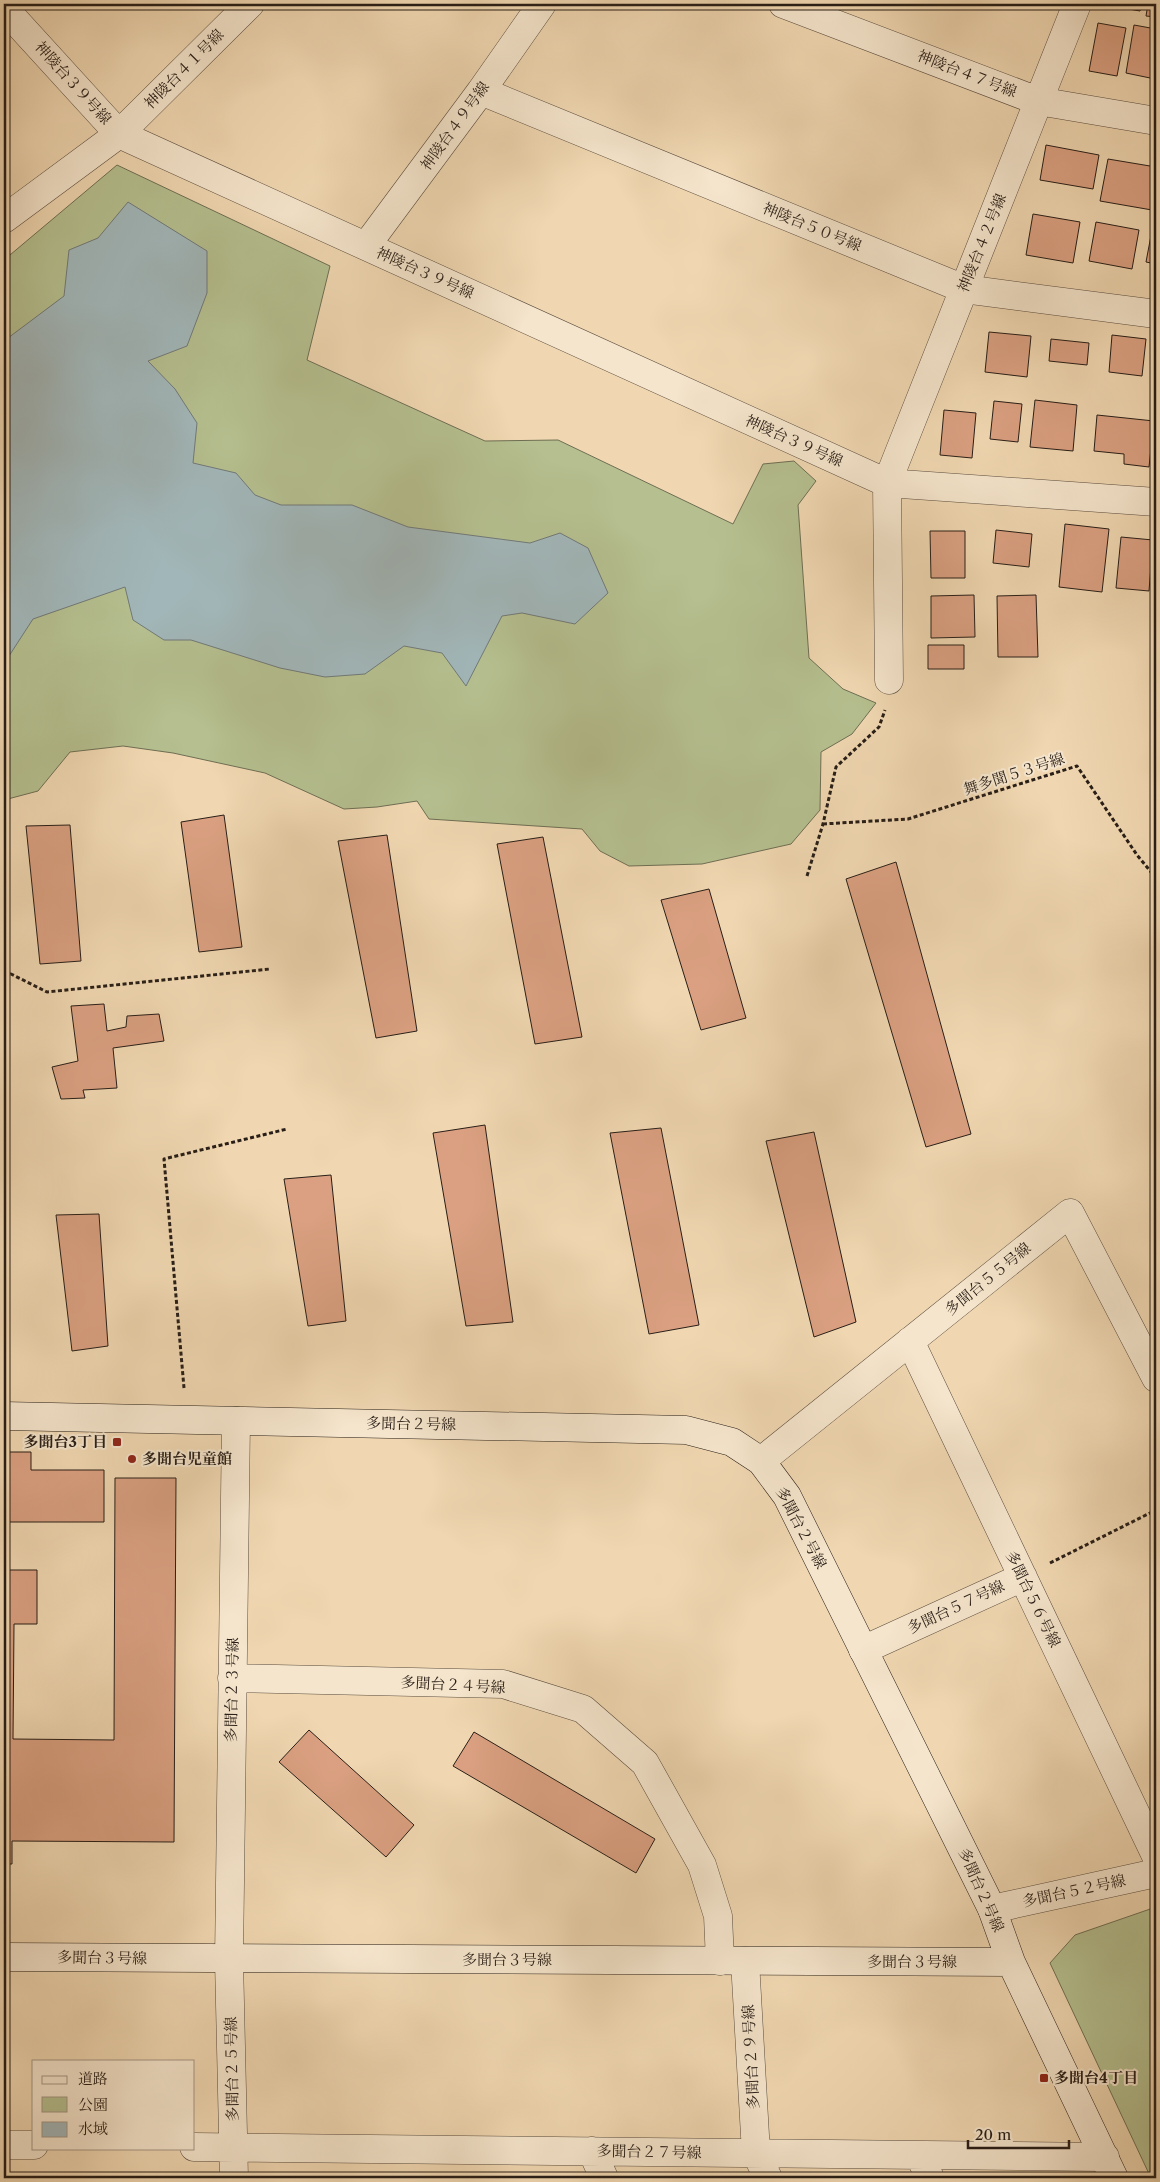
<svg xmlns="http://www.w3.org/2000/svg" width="1160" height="2182" font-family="'Libre Caslon Text','Noto Serif JP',serif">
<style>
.green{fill:#b5bf8f;stroke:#6e6e53}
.water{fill:#a1b6b8;stroke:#717978}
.building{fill:#daa081;stroke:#281e17}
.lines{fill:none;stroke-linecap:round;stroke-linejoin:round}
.street-casing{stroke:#5a4c3e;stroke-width:29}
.secondary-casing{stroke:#281e17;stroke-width:29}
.path{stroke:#281e17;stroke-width:3;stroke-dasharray:4 2.5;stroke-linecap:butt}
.street{stroke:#f5e5cc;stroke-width:28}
.secondary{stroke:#f5e5cc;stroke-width:28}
.poi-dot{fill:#8f2418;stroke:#f5e5cc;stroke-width:2}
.labels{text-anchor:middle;stroke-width:4;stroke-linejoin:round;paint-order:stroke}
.street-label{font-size:15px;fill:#281e17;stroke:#f5e5cc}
.poi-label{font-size:15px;font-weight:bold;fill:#281e17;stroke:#f5e5cc;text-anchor:start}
</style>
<rect width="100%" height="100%" fill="#f0d7b1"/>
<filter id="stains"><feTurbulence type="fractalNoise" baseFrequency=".004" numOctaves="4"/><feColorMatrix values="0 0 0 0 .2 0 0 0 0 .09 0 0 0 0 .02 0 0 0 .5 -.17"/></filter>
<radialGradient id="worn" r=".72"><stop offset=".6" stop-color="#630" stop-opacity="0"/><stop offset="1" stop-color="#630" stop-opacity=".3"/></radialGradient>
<path class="green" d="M 117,165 L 330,266 L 307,360 L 485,441 L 558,440 L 733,524 L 763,464 L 794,461 L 816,481 L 798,505 L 809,658 L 843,689 L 876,703 L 852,734 L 821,752 L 820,810 L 791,844 L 702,864 L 629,866 L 600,851 L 582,829 L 429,819 L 417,801 L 377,807 L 344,809 L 265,773 L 173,753 L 123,746 L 70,752 L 38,791 L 4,800 L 4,260 Z
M 1156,1907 L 1156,2178 L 1151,2178 L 1050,1963 L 1075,1935 Z"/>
<path class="water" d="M 128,202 L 207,251 L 207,293 L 187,346 L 148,361 L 175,389 L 197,423 L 193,463 L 236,473 L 255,495 L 281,505 L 352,505 L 408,527 L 530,543 L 560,533 L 588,548 L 608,593 L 575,624 L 522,613 L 502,616 L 466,686 L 442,653 L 404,646 L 365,674 L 325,677 L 280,668 L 191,640 L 164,640 L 133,620 L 125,587 L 33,619 L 9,656 L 4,658 L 4,341 L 64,296 L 69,250 L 98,238 Z"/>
<path class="building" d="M 1111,4 L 1142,4 L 1140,11 L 1111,6 Z
M 1148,4 L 1156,4 L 1156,17 L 1146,16 Z
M 1098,23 L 1126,28 L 1117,76 L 1089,71 Z
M 1134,25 L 1156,29 L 1155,79 L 1126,73 Z
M 1046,145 L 1099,155 L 1093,189 L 1040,180 Z
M 1108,159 L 1156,167 L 1156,186 L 1152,210 L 1100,201 Z
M 1033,214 L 1080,222 L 1073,263 L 1026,255 Z
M 1096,222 L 1139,230 L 1132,269 L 1089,261 Z
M 1153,225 L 1156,226 L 1156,264 L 1146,262 Z
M 989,332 L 1031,336 L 1027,377 L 985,372 Z
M 1112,335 L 1146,339 L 1142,376 L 1109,372 Z
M 1051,339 L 1089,343 L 1087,365 L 1049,361 Z
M 1156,365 L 1156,401 L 1153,401 Z
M 1035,400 L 1077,405 L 1073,451 L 1030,447 Z
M 994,401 L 1022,404 L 1018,442 L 990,439 Z
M 944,410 L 976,413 L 972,458 L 940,455 Z
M 1097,415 L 1154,421 L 1149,467 L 1124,464 L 1124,454 L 1094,451 Z
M 1065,524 L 1109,529 L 1102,592 L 1059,587 Z
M 996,530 L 1032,534 L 1029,567 L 993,563 Z
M 930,531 L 965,531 L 965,578 L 931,578 Z
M 1121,537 L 1153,540 L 1149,591 L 1116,588 Z
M 974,595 L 975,637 L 931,638 L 931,596 Z
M 1036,595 L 1038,657 L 998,657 L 997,596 Z
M 928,645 L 964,645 L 964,669 L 928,669 Z
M 224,815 L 242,947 L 199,952 L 181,822 Z
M 70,825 L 81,961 L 40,964 L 26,826 Z
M 387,835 L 417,1031 L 376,1038 L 338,841 Z
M 543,837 L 582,1037 L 535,1044 L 497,844 Z
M 896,862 L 971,1134 L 926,1147 L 846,879 Z
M 709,889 L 746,1018 L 701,1030 L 661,900 Z
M 104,1004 L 107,1031 L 126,1027 L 127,1016 L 159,1014 L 164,1041 L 113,1048 L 117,1088 L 83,1090 L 85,1098 L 61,1099 L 52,1067 L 78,1061 L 71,1006 Z
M 485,1125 L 513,1322 L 466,1326 L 433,1133 Z
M 661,1128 L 699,1325 L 649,1334 L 610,1133 Z
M 814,1132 L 856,1322 L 814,1337 L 766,1141 Z
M 331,1175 L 346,1321 L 308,1326 L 284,1179 Z
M 99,1214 L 108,1346 L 72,1351 L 56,1215 Z
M 4,1452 L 31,1452 L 31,1470 L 104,1470 L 104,1522 L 4,1522 Z
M 115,1478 L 176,1478 L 174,1842 L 12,1841 L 12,1864 L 4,1864 L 4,1570 L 37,1570 L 37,1624 L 14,1624 L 13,1739 L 114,1740 Z
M 309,1730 L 414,1825 L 386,1857 L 279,1762 Z
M 474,1732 L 655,1839 L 636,1873 L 453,1766 Z"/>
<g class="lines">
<defs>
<path id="street" d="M 783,4 L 1038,101 L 1156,121
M 4,8 L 119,134 L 887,483 L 1156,502
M 481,91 L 964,289 L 1156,314
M 4,219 L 119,134 L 250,4
M 366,246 L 481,91 L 542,4
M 889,680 L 887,483 L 1077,4
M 910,1341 L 1156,1856
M 761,1461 L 1070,1213 L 1156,1378
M 863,1650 L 1023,1577
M 232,1678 L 503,1684 L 583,1709 L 645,1763 L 702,1865 L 718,1916 L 720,1961
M 992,1909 L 1156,1873
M 745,1961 L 756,2153 L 768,2178
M 4,2145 L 34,2145
M 194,2147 L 1105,2157
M 592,2151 L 604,2178
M 919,2155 L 930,2178
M 234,2178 L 229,1960 L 236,1421"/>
<path id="secondary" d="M 4,1416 L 686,1430 L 732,1442 L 761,1461 L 787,1496 L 992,1909 L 1011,1962 L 1114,2178
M 4,1957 L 1011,1962"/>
</defs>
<use href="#street" class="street-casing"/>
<use href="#secondary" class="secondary-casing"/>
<path class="path" d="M 823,824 L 908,819 L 1077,766 L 1137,855 L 1156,878
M 807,876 L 823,824 L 836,767 L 879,727 L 885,710
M 4,976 L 11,974 L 47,992 L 270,969
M 184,1388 L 164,1159 L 287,1129
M 1050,1563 L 1156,1510"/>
<use href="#street" class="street"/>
<use href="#secondary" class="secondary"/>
</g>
<g class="poi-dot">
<rect x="112" y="1437" width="10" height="10" rx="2.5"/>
<circle cx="132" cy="1459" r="5"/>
<rect x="1039" y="2073" width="10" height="10" rx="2.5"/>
</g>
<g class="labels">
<g class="street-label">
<text transform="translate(184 69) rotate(-45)" y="5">神陵台４１号線</text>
<text transform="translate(967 74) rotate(21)" y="5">神陵台４７号線</text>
<text transform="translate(73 83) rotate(48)" y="5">神陵台３９号線</text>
<text transform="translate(455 126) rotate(-54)" y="5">神陵台４９号線</text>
<text transform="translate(812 227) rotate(22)" y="5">神陵台５０号線</text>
<text transform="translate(982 243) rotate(-68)" y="5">神陵台４２号線</text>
<text transform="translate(425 273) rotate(24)" y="5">神陵台３９号線</text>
<text transform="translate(794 441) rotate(24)" y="5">神陵台３９号線</text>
<text transform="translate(1014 774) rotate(-18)" y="5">舞多聞５３号線</text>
<text transform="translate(988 1279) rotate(-39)" y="5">多聞台５５号線</text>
<text transform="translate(411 1424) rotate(1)" y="5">多聞台２号線</text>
<text transform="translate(801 1528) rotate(62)" y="5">多聞台２号線</text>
<text transform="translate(1033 1599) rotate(64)" y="5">多聞台５６号線</text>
<text transform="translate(956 1607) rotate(-25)" y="5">多聞台５７号線</text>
<text transform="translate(453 1685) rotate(3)" y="5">多聞台２４号線</text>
<text transform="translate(232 1690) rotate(-89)" y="5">多聞台２３号線</text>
<text transform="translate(981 1890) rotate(66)" y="5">多聞台２号線</text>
<text transform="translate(1074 1891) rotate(-12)" y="5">多聞台５２号線</text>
<text transform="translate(102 1958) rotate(1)" y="5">多聞台３号線</text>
<text x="507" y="1965">多聞台３号線</text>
<text x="912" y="1967">多聞台３号線</text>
<text transform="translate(751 2057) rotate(-93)" y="5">多聞台２９号線</text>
<text transform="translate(232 2069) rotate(-91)" y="5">多聞台２５号線</text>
<text transform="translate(649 2152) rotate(1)" y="5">多聞台２７号線</text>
</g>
<g class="poi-label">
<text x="107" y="1447" text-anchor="end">多聞台3丁目</text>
<text x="142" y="1464">多聞台児童館</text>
<text x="1054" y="2083">多聞台4丁目</text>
</g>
</g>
<rect width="1160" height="2182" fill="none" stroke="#f0d7b1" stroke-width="20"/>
<rect x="5" y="5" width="1150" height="2172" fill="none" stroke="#281e17" stroke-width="2.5"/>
<rect x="10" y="10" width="1140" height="2162" fill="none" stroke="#281e17"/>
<rect x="32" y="2060" width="162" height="90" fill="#f5e5cc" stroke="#a39584"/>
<rect x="42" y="2076" width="25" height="8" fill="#f5e5cc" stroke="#a39584"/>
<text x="78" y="2084" font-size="15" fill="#281e17">道路</text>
<rect x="42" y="2097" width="25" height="15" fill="#b5bf8f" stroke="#a39584"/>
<text x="78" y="2110" font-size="15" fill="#281e17">公園</text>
<rect x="42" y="2122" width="25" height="15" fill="#a1b6b8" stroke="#a39584"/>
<text x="78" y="2134" font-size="15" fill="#281e17">水域</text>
<path d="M968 2140v8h101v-8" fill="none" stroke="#281e17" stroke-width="2.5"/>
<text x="975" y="2140" font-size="15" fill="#281e17" stroke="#f5e5cc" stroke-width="4" paint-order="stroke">20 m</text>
<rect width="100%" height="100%" filter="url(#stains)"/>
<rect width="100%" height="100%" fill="url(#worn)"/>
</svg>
